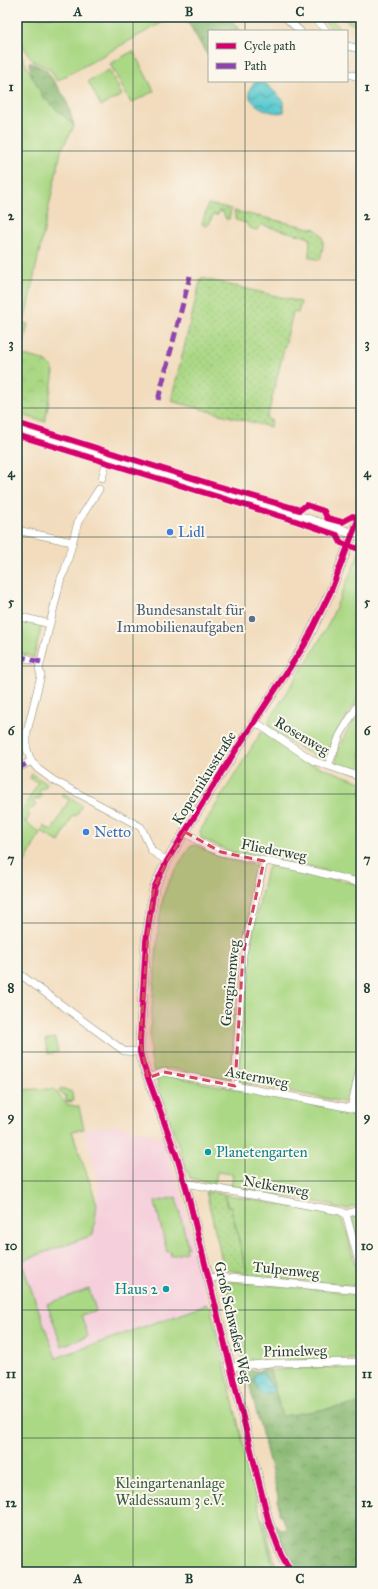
<svg xmlns="http://www.w3.org/2000/svg" width="378" height="1589" font-family="'IM FELL Great Primer',serif">
<style>
.built{fill:#f5cfdb}
.grass{fill:url(#grass-dots);stroke:#658a5c}
.forest{fill:url(#forest-crowns);stroke:#547a53}
.park{fill:url(#park-crowns);stroke:#658a5c}
.garden{fill:#abd885;stroke:#658a5c}
.water{fill:url(#water-waves);stroke:#3e8482}
.lines{fill:none;stroke-linecap:round;stroke-linejoin:round}
.minor-casing{stroke:#888c78;stroke-width:8}
.tertiary-casing{stroke:#888c78;stroke-width:10}
.minor{stroke:#fff;stroke-width:7}
.tertiary{stroke:#fff;stroke-width:9}
.quiet{stroke:#8e44ad;stroke-width:5;stroke-dasharray:10 5;stroke-linecap:butt}
.cycleway-casing{stroke:#fbf7ec;stroke-width:8}
.cycleway{stroke:#d6006c;stroke-width:6}
.marked{fill:#d1495b;fill-opacity:0.2;stroke:#d1495b;stroke-width:3;stroke-dasharray:8 5;stroke-linejoin:round}
.grid{fill:none;stroke:#1f3d34;stroke-width:1;stroke-opacity:0.55}
.shop-dot{fill:#3f7fe0;stroke:#fbf7ec;stroke-width:1.5}
.service-dot{fill:#5c6f8a;stroke:#fbf7ec;stroke-width:1.5}
.culture-dot{fill:#0f9aa8;stroke:#fbf7ec;stroke-width:1.5}
.labels{text-anchor:middle;stroke-width:4;stroke-linejoin:round;paint-order:stroke}
.shop-label{font-size:15px;fill:#366cbe;stroke:#fbf7ec;text-anchor:start}
.service-label{font-size:15px;fill:#4e5e75;stroke:#fbf7ec;text-anchor:end}
.street-label{font-size:15px;fill:#1f3d34;stroke:#fbf7ec}
.culture-label{font-size:15px;fill:#0d838f;stroke:#fbf7ec;text-anchor:start}
.park-label{font-size:15px;fill:#3b5c44;stroke:#fbf7ec}
.neatline{fill:none;stroke:#1f3d34;stroke-width:1.5}
.grid-label{font-size:13px;text-anchor:middle;font-weight:bold;fill:#1f3d34}
</style>
<defs>
<pattern id="grass-dots" width="8" height="8" patternUnits="userSpaceOnUse"><rect width="8" height="8" fill="#abd885"/><path d="M2 2h.1M6 6h.1" fill="none" stroke="#93ba73" stroke-width="1.8" stroke-linecap="round"/></pattern>
<pattern id="forest-crowns" width="20" height="18" patternUnits="userSpaceOnUse"><rect width="20" height="18" fill="#88b872"/><path d="M2 6a3 3 0 1 1 6 0M12 15a3 3 0 1 1 6 0" fill="none" stroke="#6f975e"/></pattern>
<pattern id="park-crowns" width="20" height="18" patternUnits="userSpaceOnUse"><rect width="20" height="18" fill="#abd885"/><path d="M2 6a3 3 0 1 1 6 0M12 15a3 3 0 1 1 6 0" fill="none" stroke="#93ba73"/></pattern>
<pattern id="water-waves" width="16" height="10" patternUnits="userSpaceOnUse"><rect width="16" height="10" fill="#5dcad0"/><path d="M0 5q4-4 8 0t8 0" fill="none" stroke="#4ca5aa"/></pattern>
</defs>
<rect width="100%" height="100%" fill="#fbf7ec"/>
<filter id="ink" filterUnits="userSpaceOnUse"><feTurbulence type="fractalNoise" baseFrequency=".025" numOctaves="2"/><feDisplacementMap in="SourceGraphic" scale="8" xChannelSelector="R" yChannelSelector="G"/><feConvolveMatrix kernelMatrix="1 2 1 2 8 2 1 2 1" color-interpolation-filters="sRGB"/></filter>
<filter id="wash" filterUnits="userSpaceOnUse"><feTurbulence type="fractalNoise" baseFrequency=".012" numOctaves="4" result="noise"/><feDisplacementMap in="SourceGraphic" scale="16" xChannelSelector="R" yChannelSelector="G"/><feGaussianBlur stdDeviation="0.9" result="paint"/><feColorMatrix in="noise" values="0 0 0 0 0 0 0 0 0 0 0 0 0 0 0 0 0 1.4 0 .05"/><feComposite in="paint" operator="in"/></filter>
<g filter="url(#wash)">
<rect width="100%" height="100%" fill="#f2dcbd"/>
<path class="built" d="M 120,1125 L 163,1138 L 180,1188 L 208,1302 L 207,1304 L 57,1359 L 21,1260 L 93,1235 L 99,1182 L 84,1129 Z"/>
<path class="grass" d="M 208,204 L 231,209 L 229,219 L 226,219 L 223,212 L 219,211 L 218,215 L 213,215 L 210,223 L 207,226 L 202,224 Z
M 234,211 L 315,229 C 327,237 323,247 320,260 L 309,257 L 310,239 L 307,237 L 262,225 L 257,230 L 249,228 L 246,223 L 236,220 Z
M 201,278 L 301,302 L 298,313 L 293,312 L 267,419 L 272,421 L 270,427 L 171,401 Z
M 206,1191 L 224,1194 L 227,1207 L 231,1207 L 248,1274 L 224,1269 Z
M 261,1518 L 264,1520 L 277,1572 L 274,1572 Z"/>
<path class="forest" d="M 187,17 L 229,17 L 240,31 L 209,31 L 209,58 L 189,24 Z
M 29,62 L 46,70 L 66,99 L 74,126 L 61,150 L 17,155 L 17,117 L 32,77 Z
M 265,1368 L 269,1368 L 282,1416 L 361,1403 L 361,1572 L 296,1572 L 286,1554 L 275,1524 L 280,1530 L 288,1529 L 279,1513 L 278,1496 L 246,1371 L 248,1369 L 259,1371 Z"/>
<path class="park" d="M 17,321 L 28,324 L 21,355 C 33,358 50,358 54,372 L 45,422 L 17,413 Z
M 61,1088 L 72,1092 L 73,1101 L 66,1102 L 66,1096 L 59,1092 Z"/>
<path class="garden" d="M 20,17 L 172,17 L 57,81 L 50,69 L 34,62 L 24,48 L 19,33 Z
M 320,17 L 329,17 L 343,31 L 334,31 Z
M 342,17 L 361,17 L 361,27 L 348,22 Z
M 17,48 L 43,97 L 74,126 L 61,151 L 24,323 L 17,321 Z
M 133,51 L 154,91 L 131,103 L 110,64 Z
M 109,70 L 122,95 L 101,106 L 88,81 Z
M 361,549 L 361,694 L 338,730 L 328,756 L 321,759 L 292,744 L 270,728 L 269,720 L 311,655 L 328,625 Z
M 17,619 L 42,624 L 34,657 L 17,652 Z
M 361,709 L 361,774 L 337,766 C 333,750 352,722 361,709 Z
M 262,731 L 309,763 L 361,782 L 361,880 L 312,867 L 231,852 L 201,838 L 200,831 Z
M 32,774 L 47,784 L 44,789 L 41,788 L 39,793 L 42,795 L 39,799 L 36,798 L 33,803 L 36,805 L 33,809 L 30,808 L 28,813 L 30,815 L 26,822 L 24,821 L 40,833 L 17,878 L 17,811 L 21,813 L 38,783 L 30,778 Z
M 63,793 L 82,805 L 76,816 L 73,815 L 59,842 L 41,832 L 44,826 L 52,831 L 69,800 L 61,795 Z
M 196,845 L 220,857 L 254,865 L 258,870 L 236,982 L 232,1079 L 226,1080 L 169,1068 L 154,1072 C 151,1060 149,1048 150,1035 L 159,920 L 164,894 L 168,883 L 190,846 Z
M 273,865 L 361,885 L 361,1047 L 349,1097 L 344,1102 L 239,1082 L 238,1080 L 247,960 L 267,868 Z
M 55,1038 L 58,1052 L 48,1054 L 45,1040 Z
M 164,1075 L 361,1114 L 361,1204 L 348,1209 L 334,1208 L 334,1205 L 231,1187 L 233,1174 L 217,1172 L 215,1184 L 190,1178 L 158,1086 L 157,1079 L 158,1076 Z
M 38,1089 L 54,1089 L 66,1104 L 79,1107 L 84,1129 L 72,1131 L 97,1204 L 93,1235 L 21,1261 L 56,1358 L 207,1304 L 210,1306 L 274,1572 L 17,1572 L 17,1090 Z
M 224,1194 L 340,1216 L 346,1229 L 360,1284 L 356,1286 L 248,1276 L 231,1207 L 228,1207 Z
M 176,1197 L 188,1247 L 185,1248 L 186,1252 L 171,1256 L 170,1251 L 167,1252 L 155,1202 Z
M 361,1214 L 361,1256 L 352,1217 Z
M 225,1281 L 354,1293 L 361,1296 L 361,1359 L 244,1363 Z
M 89,1289 L 96,1310 L 81,1315 L 88,1336 L 62,1346 L 47,1304 Z
M 361,1367 L 361,1403 L 282,1416 L 270,1370 L 290,1369 L 293,1368 Z"/>
<path class="water" d="M 256,81 L 263,81 L 284,101 L 284,112 C 271,116 244,103 250,89 C 251,86 254,83 256,81 Z
M 262,1372 L 266,1377 L 274,1391 L 266,1395 L 260,1394 L 254,1380 L 255,1374 Z"/>
</g>
<g filter="url(#ink)">
<g class="lines">
<defs>
<path id="minor" d="M 285,17 L 300,31
M 313,17 L 327,31
M 347,46 L 361,49
M 347,74 L 361,77
M 102,478 L 108,457
M 99,489 L 78,522 L 65,570 L 61,578 L 39,669 L 41,675 L 27,732 L 27,749 L 31,761 L 38,769 L 53,780 L 141,827 L 152,851 L 167,861
M 17,530 L 72,542
M 17,616 L 50,624
M 17,656 L 41,662
M 255,722 L 314,761 L 361,777
M 328,766 L 340,735 L 361,700
M 17,769 L 31,761
M 185,832 L 208,847 L 221,852 L 301,868 L 361,883
M 17,972 L 124,1051 L 140,1052
M 17,1044 L 17,1048
M 148,1078 L 164,1072 L 361,1110
M 235,1086 L 243,954 L 264,861
M 351,1108 L 361,1063
M 186,1185 L 191,1184 L 340,1211 L 346,1214 L 361,1209
M 346,1214 L 361,1270
M 209,1278 L 219,1277 L 361,1290
M 230,1367 L 271,1363 L 361,1362"/>
<path id="tertiary" d="M 17,428 L 361,536
M 291,1572 L 281,1554 L 269,1523 L 187,1191 L 178,1160 L 143,1064 L 140,1052 L 140,1041 L 146,941 L 154,888 L 167,861 L 223,770 L 305,644 L 330,593 L 361,512"/>
</defs>
<use href="#minor" class="minor-casing"/>
<use href="#tertiary" class="tertiary-casing"/>
<use href="#minor" class="minor"/>
<use href="#tertiary" class="tertiary"/>
<path class="quiet" d="M 158,400 L 190,276
M 17,656 L 41,662
M 17,769 L 26,764
M 17,1044 L 17,1048"/>
<defs>
<path id="cycleway" d="M 17,423 L 211,484 L 300,510 L 306,505 L 324,511 L 327,518 L 342,522 L 353,516 L 361,520
M 17,435 L 296,521 L 337,535 L 341,543 L 359,549 L 361,544
M 291,1572 L 281,1554 L 269,1523 L 187,1191 L 178,1160 L 143,1064 L 140,1052 L 140,1041 L 146,941 L 154,888 L 167,861 L 223,770 L 305,644 L 330,593 L 361,512"/>
</defs>
<use href="#cycleway" class="cycleway-casing"/>
<use href="#cycleway" class="cycleway"/>
</g>
</g>
<path class="marked" d="M 185,832 L 221,852 L 264,861 L 243,954 L 235,1086 L 164,1072 L 148,1078 L 140,1041 L 149,919 L 154,888 L 167,861 Z"/>
<path class="grid" d="M 133,17 L 133,1572M 245,17 L 245,31M 245,81 L 245,1572M 17,151 L 361,151M 17,280 L 361,280M 17,408 L 361,408M 17,537 L 361,537M 17,666 L 361,666M 17,794 L 361,794M 17,923 L 361,923M 17,1052 L 361,1052M 17,1181 L 361,1181M 17,1310 L 361,1310M 17,1438 L 361,1438"/>
<g class="shop-dot">
<circle cx="170" cy="532" r="4"/>
<circle cx="86" cy="832" r="4"/>
</g>
<circle class="service-dot" cx="252" cy="619" r="4"/>
<g class="culture-dot">
<circle cx="208" cy="1152" r="4"/>
<circle cx="166" cy="1289" r="4"/>
</g>
<g class="labels">
<g class="shop-label">
<text x="178" y="537">Lidl</text>
<text x="94" y="837">Netto</text>
</g>
<g class="service-label">
<text x="244" y="615">Bundesanstalt für<tspan x="244" dy="17">Immobilienaufgaben</tspan></text>
</g>
<g class="street-label">
<text transform="translate(302 736) rotate(31)" y="5">Rosenweg</text>
<text transform="translate(204 778) rotate(-58)" y="5">Kopernikusstraße</text>
<text transform="translate(274 850) rotate(11)" y="5">Fliederweg</text>
<text transform="translate(230 983) rotate(-84)" y="5">Georginenweg</text>
<text transform="translate(257 1077) rotate(11)" y="5">Asternweg</text>
<text transform="translate(276 1186) rotate(10)" y="5">Nelkenweg</text>
<text transform="translate(286 1270) rotate(6)" y="5">Tulpenweg</text>
<text transform="translate(233 1322) rotate(77)" y="5">Groß Schwaßer Weg</text>
<text transform="translate(295 1351) rotate(-1)" y="5">Primelweg</text>
</g>
<g class="culture-label">
<text x="216" y="1157">Planetengarten</text>
<text x="158" y="1294" text-anchor="end">Haus 2</text>
</g>
<g class="park-label">
<text x="170" y="1488">Kleingartenanlage<tspan x="170" dy="17">Waldessaum 3 e.V.</tspan></text>
</g>
</g>
<rect width="378" height="1589" fill="none" stroke="#fbf7ec" stroke-width="44"/>
<rect x="208" y="30" width="140" height="52" fill="#fbf7ec" stroke="#a3ada2"/>
<rect x="216" y="43" width="20" height="6" fill="#d6006c" stroke="#a3ada2"/>
<text x="244" y="50" font-size="12" fill="#1f3d34">Cycle path</text>
<rect x="216" y="63" width="20" height="6" fill="#8e44ad" stroke="#a3ada2"/>
<text x="244" y="70" font-size="12" fill="#1f3d34">Path</text>
<rect x="22" y="22" width="334" height="1545" class="neatline"/>
<g class="grid-label">
<text x="78" y="16">A</text>
<text x="189" y="16">B</text>
<text x="300" y="16">C</text>
<text x="11" y="91">1</text>
<text x="367" y="91">1</text>
<text x="11" y="220">2</text>
<text x="367" y="220">2</text>
<text x="11" y="348">3</text>
<text x="367" y="348">3</text>
<text x="11" y="477">4</text>
<text x="367" y="477">4</text>
<text x="11" y="606">5</text>
<text x="367" y="606">5</text>
<text x="11" y="735">6</text>
<text x="367" y="735">6</text>
<text x="11" y="863">7</text>
<text x="367" y="863">7</text>
<text x="11" y="992">8</text>
<text x="367" y="992">8</text>
<text x="11" y="1121">9</text>
<text x="367" y="1121">9</text>
<text x="11" y="1250">10</text>
<text x="367" y="1250">10</text>
<text x="11" y="1378">11</text>
<text x="367" y="1378">11</text>
<text x="11" y="1507">12</text>
<text x="367" y="1507">12</text>
<text x="78" y="1583">A</text>
<text x="189" y="1583">B</text>
<text x="300" y="1583">C</text>
</g>
</svg>
